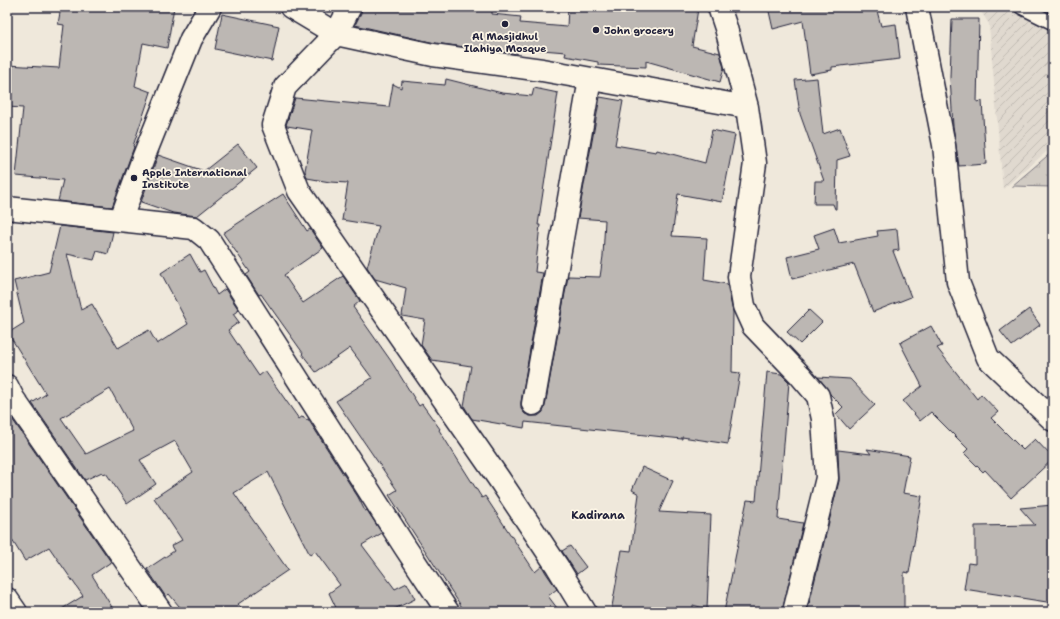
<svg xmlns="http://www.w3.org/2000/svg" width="1060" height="619" font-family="'Shantell Sans',sans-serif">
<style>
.industrial{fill:url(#industrial-furrows)}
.grass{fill:url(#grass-tufts);stroke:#7a767f}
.building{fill:#bcb7b3;stroke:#22223b;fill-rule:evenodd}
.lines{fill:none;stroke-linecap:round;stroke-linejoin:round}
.service-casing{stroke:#22223b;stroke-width:16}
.minor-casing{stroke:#22223b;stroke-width:25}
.primary-casing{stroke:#22223b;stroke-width:25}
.service{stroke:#fcf5e5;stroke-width:13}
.minor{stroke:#fcf5e5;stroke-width:22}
.primary{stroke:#fcf5e5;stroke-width:22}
.poi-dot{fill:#22223b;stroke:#fcf5e5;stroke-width:1.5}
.labels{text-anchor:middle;stroke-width:3.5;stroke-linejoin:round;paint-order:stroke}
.poi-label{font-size:10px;font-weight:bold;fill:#22223b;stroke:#fcf5e5;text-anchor:start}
.neighbourhood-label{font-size:11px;font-weight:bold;fill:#22223b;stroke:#fcf5e5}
</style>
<defs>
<pattern id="industrial-furrows" width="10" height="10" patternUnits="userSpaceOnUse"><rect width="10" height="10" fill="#e0d9cf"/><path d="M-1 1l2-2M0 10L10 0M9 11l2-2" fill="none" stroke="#c0bab3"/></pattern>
<pattern id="grass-tufts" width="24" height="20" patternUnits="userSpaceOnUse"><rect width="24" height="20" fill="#d1cbc3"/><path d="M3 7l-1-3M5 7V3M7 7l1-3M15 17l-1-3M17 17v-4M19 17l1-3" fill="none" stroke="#b3aea8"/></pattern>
</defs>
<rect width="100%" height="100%" fill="#efe8db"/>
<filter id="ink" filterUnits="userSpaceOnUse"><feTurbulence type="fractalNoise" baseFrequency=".025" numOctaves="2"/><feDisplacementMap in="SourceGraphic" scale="8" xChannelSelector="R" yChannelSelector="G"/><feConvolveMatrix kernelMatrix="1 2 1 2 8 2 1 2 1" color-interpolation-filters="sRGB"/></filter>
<g filter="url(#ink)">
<path class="industrial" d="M 978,7 L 1053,7 L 1053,146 L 1003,189 L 989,24 Z"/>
<path class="grass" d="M 1053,151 L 1053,187 L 1012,186 Z"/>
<path class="building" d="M 61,7 L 174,7 L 167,48 L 143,43 L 135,86 L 151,92 L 133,146 L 134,147 L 112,207 L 58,201 L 63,180 L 16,176 L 23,108 L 7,107 L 7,65 L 59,68 L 64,25 L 58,24 Z
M 362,7 L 492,7 L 492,14 L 521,17 L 520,23 L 567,27 L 568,7 L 688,7 L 698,9 L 692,46 L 720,53 L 724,68 L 720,82 L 646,61 L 646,67 L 598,65 L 598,62 L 565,56 L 566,52 L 518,48 L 517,54 L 435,43 L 355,25 L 361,13 Z
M 768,7 L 876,7 L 881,26 L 896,24 L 900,59 L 832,67 L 832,70 L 810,74 L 803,21 L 773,29 Z
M 222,14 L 279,26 L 272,61 L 215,49 Z
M 952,19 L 979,19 L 977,102 L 982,101 L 986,164 L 959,166 L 953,126 L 950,77 Z
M 817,78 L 823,134 L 840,128 L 850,156 L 837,160 L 836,209 L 835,209 L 833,204 L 814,204 L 815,181 L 824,181 L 800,114 L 795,80 Z
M 446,79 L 502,93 L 532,96 L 534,88 L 558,93 L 538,225 L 540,225 L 535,272 L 543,273 L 521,402 L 521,409 L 525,414 L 530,416 L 538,416 L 543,412 L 545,406 L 568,276 L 600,277 L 603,256 L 605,220 L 578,218 L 600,97 L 623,101 L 615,145 L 656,152 L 657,150 L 705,163 L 712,130 L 735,135 L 722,202 L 678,194 L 672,236 L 707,238 L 704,280 L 727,284 L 733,312 L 732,372 L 740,373 L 728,444 L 682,437 L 682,439 L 525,422 L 524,428 L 472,419 L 464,406 L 471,366 L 432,360 L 421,345 L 425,320 L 402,316 L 406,288 L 375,279 L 367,267 L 379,226 L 342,220 L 348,183 L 330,182 L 307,178 L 305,171 L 312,130 L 287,126 L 286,125 L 295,98 L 389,107 L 393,84 L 401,88 L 402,81 L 445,85 Z
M 238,144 L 257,168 L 197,216 L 173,213 L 141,202 L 158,155 L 204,171 Z
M 283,194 L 307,231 L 310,229 L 323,248 L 284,275 L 303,303 L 343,276 L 360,301 L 353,307 L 391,361 L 419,406 L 422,404 L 440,429 L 439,430 L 482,498 L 485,496 L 535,572 L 542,566 L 546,573 L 557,589 L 548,596 L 560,612 L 465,612 L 389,495 L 397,490 L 336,401 L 372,378 L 350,348 L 316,372 L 302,354 L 303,353 L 261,294 L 259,295 L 246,275 L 250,272 L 223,233 Z
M 60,226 L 113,232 L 108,254 L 97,251 L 94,260 L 67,254 L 81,310 L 92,304 L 118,348 L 149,330 L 157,344 L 188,324 L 161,273 L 190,254 L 200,272 L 204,270 L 217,295 L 225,289 L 239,310 L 233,314 L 239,322 L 228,330 L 259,376 L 265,371 L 299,419 L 303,416 L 306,420 L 308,419 L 358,497 L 365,511 L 367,510 L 382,533 L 362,545 L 395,589 L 407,583 L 415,599 L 388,612 L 338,612 L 329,593 L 340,585 L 315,551 L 310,555 L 268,472 L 234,493 L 288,570 L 238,604 L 244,612 L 184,612 L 169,594 L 166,597 L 147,569 L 174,551 L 171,546 L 182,540 L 154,498 L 193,472 L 175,441 L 140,460 L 156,484 L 127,504 L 106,473 L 103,474 L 102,472 L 85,480 L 32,403 L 46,394 L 8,333 L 24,323 L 14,281 L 49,272 ZM 110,389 L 133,431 L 86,454 L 61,418 Z
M 834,228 L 839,243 L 878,236 L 877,231 L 897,229 L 899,250 L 893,251 L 911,297 L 873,312 L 854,264 L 792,279 L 787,257 L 819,249 L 814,235 Z
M 1029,309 L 1040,325 L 1012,346 L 1000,331 Z
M 809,310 L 822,322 L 800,344 L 787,332 Z
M 931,326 L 942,346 L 937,348 L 977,399 L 981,394 L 998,412 L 991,418 L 1023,450 L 1035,439 L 1053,458 L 1053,459 L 1011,498 L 985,470 L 983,472 L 964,453 L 968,449 L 931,412 L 920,421 L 903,401 L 922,386 L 900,343 Z
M 767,372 L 781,374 L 789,382 L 778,519 L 803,523 L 782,612 L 724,612 L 747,500 L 756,501 Z
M 818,377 L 850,379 L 875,405 L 849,429 L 836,414 L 843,407 L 830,394 L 827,388 Z
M 10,416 L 111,562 L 92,575 L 115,612 L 57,612 L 83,596 L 49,547 L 25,561 L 7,532 L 7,418 Z
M 867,449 L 910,456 L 903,493 L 922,496 L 909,573 L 904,572 L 904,612 L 807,612 L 839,481 L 838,450 L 871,454 Z
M 642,467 L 673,481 L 659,512 L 711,515 L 707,609 L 693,605 L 693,610 L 654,608 L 654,612 L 611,612 L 622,550 L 631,551 L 639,494 L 632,490 Z
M 1053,505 L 1053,603 L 964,589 L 968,563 L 975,564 L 975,526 L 1035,525 L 1020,508 Z
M 570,546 L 586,567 L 577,574 L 562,551 Z"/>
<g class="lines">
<defs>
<path id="service" d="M 1021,7 L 1053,23"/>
<path id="minor" d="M 291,7 L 336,34 L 350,7
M 719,7 L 726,28 L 747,107 L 755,163 L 739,277 L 744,306 L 753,326 L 800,375 L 818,396 L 823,419 L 827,478 L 794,612
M 917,7 L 944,145 L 958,282 L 988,358 L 1053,420
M 7,208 L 194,228 L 209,240 L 405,547 L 448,612
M 121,219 L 144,156 L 191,39 L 210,7
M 7,386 L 13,398 L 161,612
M 533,404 L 590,79
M 585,612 L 557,566 L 499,479 L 299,191 L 273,125 L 285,87 L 336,34 L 433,55 L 542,70 L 747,107"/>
<path id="primary" d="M 7,599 L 16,612"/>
</defs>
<use href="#service" class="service-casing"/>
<use href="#minor" class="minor-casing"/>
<use href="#primary" class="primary-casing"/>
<use href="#service" class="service"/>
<use href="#minor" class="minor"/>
<use href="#primary" class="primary"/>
</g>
</g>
<g class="poi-dot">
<circle cx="505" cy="24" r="4"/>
<circle cx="596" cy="30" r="4"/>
<circle cx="134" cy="178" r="4"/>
</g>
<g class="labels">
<g class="poi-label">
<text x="604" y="34">John grocery</text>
<text x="505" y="40" text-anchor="middle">Al Masjidhul<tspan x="505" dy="12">Ilahiya Mosque</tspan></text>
<text x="142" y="176">Apple International<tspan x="142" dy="12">Institute</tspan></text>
</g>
<g class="neighbourhood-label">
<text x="598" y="519">Kadirana</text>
</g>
</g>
<rect width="1060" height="619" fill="none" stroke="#fcf5e5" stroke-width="24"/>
<rect x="12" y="12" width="1036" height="595" fill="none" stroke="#22223b" stroke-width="1.5" filter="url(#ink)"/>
</svg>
